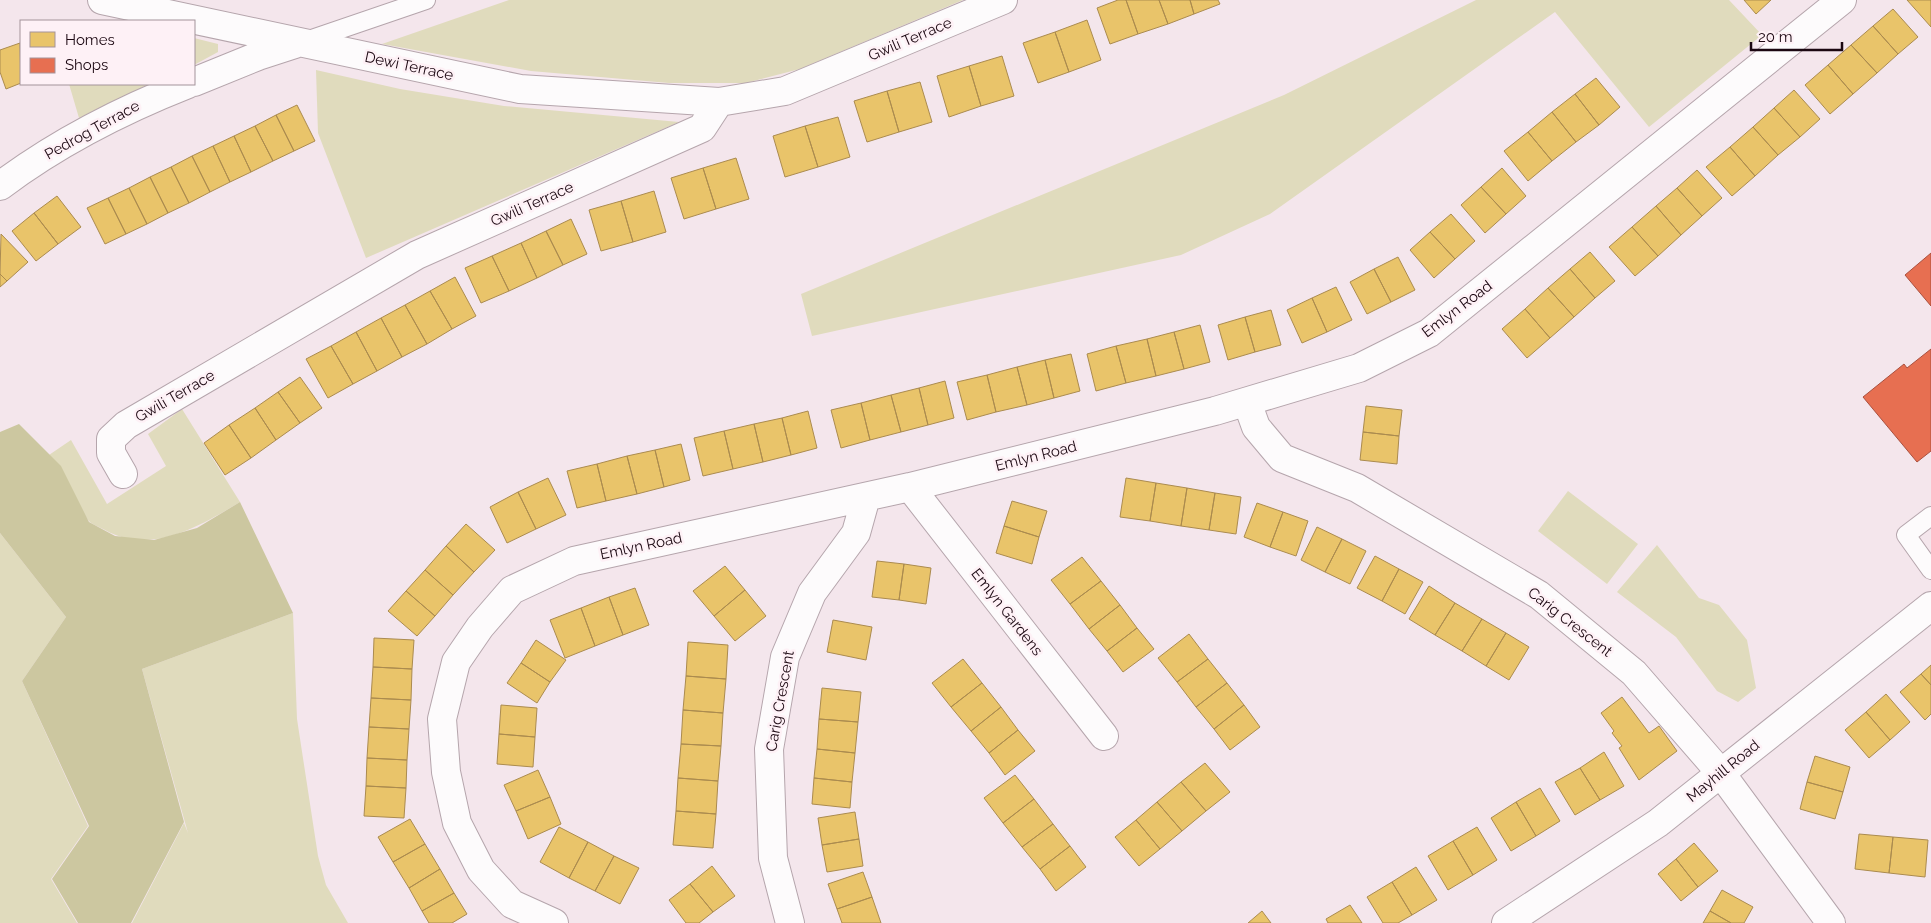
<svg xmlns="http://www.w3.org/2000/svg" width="1931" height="923" font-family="Raleway,sans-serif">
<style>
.green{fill:#e0dbbd}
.forest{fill:#ccc7a0}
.homes{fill:#e9c46a;stroke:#ab8b4f}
.shops{fill:#e76f51;stroke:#aa503e}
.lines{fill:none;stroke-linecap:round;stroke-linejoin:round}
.service-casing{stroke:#b5a5ac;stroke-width:20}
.minor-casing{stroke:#b5a5ac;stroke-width:30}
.service{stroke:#fdfbfc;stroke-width:18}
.minor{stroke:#fdfbfc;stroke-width:28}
.labels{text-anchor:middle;stroke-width:5;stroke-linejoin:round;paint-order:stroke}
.street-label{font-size:15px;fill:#1b0711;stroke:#fef1f6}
</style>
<rect width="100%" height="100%" fill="#f4e6ec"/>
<path class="green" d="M 509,0 L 963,0 L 800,69 L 746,83 L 669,83 L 531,71 L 382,44 Z
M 1476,0 L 1729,0 L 1762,35 L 1649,127 L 1555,12 L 1270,214 L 1181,255 L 812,336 L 801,294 L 1284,95 Z
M 194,38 L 218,44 L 218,52 L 194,65 Z
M 316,70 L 400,89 L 504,106 L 679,122 L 366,258 L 318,133 Z
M 69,84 L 149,84 L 79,118 Z
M 182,409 L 240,502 C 200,526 151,556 105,530 C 100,527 92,525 88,520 C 73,499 68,473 49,455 L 71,440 L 107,504 L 166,466 L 148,434 Z
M 1568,491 L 1638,544 L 1607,584 L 1538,531 Z
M 0,533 L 66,617 L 22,681 L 88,826 L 51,879 L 77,923 L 0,923 Z
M 1657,545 L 1699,598 L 1719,605 L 1747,640 L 1756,688 L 1738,702 L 1717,691 L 1676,637 L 1617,592 Z
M 293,613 L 297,719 L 318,856 L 326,885 L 348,923 L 132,923 L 184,823 L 188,833 L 142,669 Z"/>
<path class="forest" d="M 19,424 L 61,466 L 89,522 L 115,536 L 154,540 L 197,528 L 240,502 L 293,613 L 142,669 L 184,822 L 131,923 L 78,923 L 52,879 L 89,826 L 22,681 L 66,617 L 0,533 L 0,432 Z"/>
<path class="homes" d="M 1118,0 L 1126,0 L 1138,34 L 1110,44 L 1097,8 Z
M 1126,0 L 1159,0 L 1168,24 L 1138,34 Z
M 1159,0 L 1190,0 L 1194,14 L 1168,24 Z
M 1190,0 L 1218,0 L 1220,4 L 1194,14 Z
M 1744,0 L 1771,0 L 1756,14 Z
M 1907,0 L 1931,0 L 1931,27 Z
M 1893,9 L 1918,37 L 1898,54 L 1873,26 Z
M 1087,20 L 1101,60 L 1069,72 L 1055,32 Z
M 1873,26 L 1898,54 L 1877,73 L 1851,45 Z
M 1055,32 L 1069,72 L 1038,83 L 1023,43 Z
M 20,43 L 21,83 L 6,89 L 0,72 L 0,50 Z
M 1851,45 L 1877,73 L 1853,94 L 1828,65 Z
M 1002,56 L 1014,96 L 981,106 L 969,66 Z
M 1828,65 L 1853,94 L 1830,114 L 1805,85 Z
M 969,66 L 981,106 L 949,117 L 937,76 Z
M 1596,78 L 1620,107 L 1599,125 L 1575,94 Z
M 920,82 L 932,122 L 899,132 L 887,91 Z
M 1794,90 L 1820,119 L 1800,137 L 1774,108 Z
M 887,91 L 899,132 L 867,142 L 854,101 Z
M 1575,94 L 1599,125 L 1576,142 L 1552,112 Z
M 297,105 L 315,141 L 294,151 L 276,115 Z
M 1774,108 L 1800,137 L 1778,155 L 1753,127 Z
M 1552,112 L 1576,142 L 1552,161 L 1528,132 Z
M 276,115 L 294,151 L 273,161 L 255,126 Z
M 838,117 L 850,157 L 818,167 L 805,126 Z
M 255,126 L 273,161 L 251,172 L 234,136 Z
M 805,126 L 818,167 L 785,177 L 773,136 Z
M 1753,127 L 1778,155 L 1755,176 L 1730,147 Z
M 1528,132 L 1552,161 L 1528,181 L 1504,151 Z
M 234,136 L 251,172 L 230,182 L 213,146 Z
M 213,146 L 230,182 L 210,192 L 192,156 Z
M 1730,147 L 1755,176 L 1732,196 L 1706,167 Z
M 192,156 L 210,192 L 189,203 L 171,167 Z
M 736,158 L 749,199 L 716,209 L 703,168 Z
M 171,167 L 189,203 L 168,213 L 150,177 Z
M 703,168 L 716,209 L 684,219 L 671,178 Z
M 1502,168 L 1526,196 L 1506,214 L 1481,187 Z
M 1697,170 L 1722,198 L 1702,216 L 1677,188 Z
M 150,177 L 168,213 L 147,224 L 129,188 Z
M 1481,187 L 1506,214 L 1485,233 L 1461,205 Z
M 129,188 L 147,224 L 126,234 L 108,198 Z
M 1677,188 L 1702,216 L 1681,235 L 1656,206 Z
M 654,191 L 666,232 L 633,242 L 621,201 Z
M 57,196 L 81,227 L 58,244 L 34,213 Z
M 108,198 L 126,234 L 105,244 L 87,208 Z
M 621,201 L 633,242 L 601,251 L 589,210 Z
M 1656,206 L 1681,235 L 1658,256 L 1632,227 Z
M 34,213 L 58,244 L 36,261 L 12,231 Z
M 1451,214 L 1475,241 L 1455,259 L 1430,232 Z
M 571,219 L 587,254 L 563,265 L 546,231 Z
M 1632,227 L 1658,256 L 1635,276 L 1609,247 Z
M 546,231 L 563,265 L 537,278 L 521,243 Z
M 1430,232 L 1455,259 L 1434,278 L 1410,250 Z
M 1,234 L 28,262 L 7,281 L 0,274 Z
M 521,243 L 537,278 L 509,291 L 492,256 Z
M 1590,252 L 1615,281 L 1595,298 L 1570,269 Z
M 492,256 L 509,291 L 481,303 L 465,268 Z
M 1398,257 L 1415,290 L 1391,302 L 1374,269 Z
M 1374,269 L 1391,302 L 1367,314 L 1350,282 Z
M 1570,269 L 1595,298 L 1574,317 L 1548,288 Z
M 0,274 L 7,281 L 0,287 Z
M 455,277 L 476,316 L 452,329 L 430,291 Z
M 1336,287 L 1352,320 L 1327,332 L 1312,298 Z
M 1548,288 L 1574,317 L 1550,338 L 1525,309 Z
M 430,291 L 452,329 L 427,344 L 405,305 Z
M 1312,298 L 1327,332 L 1302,343 L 1287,310 Z
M 405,305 L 427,344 L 402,357 L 381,318 Z
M 1525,309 L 1550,338 L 1527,358 L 1502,329 Z
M 1271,310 L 1281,345 L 1255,352 L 1245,317 Z
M 1245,317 L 1255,352 L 1228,360 L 1218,325 Z
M 381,318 L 402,357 L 377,371 L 356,332 Z
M 1200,325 L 1210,362 L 1184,369 L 1174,332 Z
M 356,332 L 377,371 L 353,384 L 331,346 Z
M 1174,332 L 1184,369 L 1156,376 L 1147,339 Z
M 1147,339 L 1156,376 L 1126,383 L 1116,346 Z
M 331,346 L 353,384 L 328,398 L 306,359 Z
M 1116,346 L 1126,383 L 1096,391 L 1087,354 Z
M 1071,354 L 1080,391 L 1054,398 L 1045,360 Z
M 1045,360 L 1054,398 L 1027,405 L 1017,367 Z
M 1017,367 L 1027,405 L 996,412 L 987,375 Z
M 987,375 L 996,412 L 967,420 L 957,382 Z
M 300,377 L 322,408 L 300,423 L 278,392 Z
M 945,381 L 954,418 L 928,425 L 919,388 Z
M 919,388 L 928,425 L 901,432 L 891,395 Z
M 278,392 L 300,423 L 276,440 L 255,408 Z
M 891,395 L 901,432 L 870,440 L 861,403 Z
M 861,403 L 870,440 L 841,448 L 831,410 Z
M 1366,406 L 1402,410 L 1399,436 L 1363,432 Z
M 255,408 L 276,440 L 251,458 L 229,425 Z
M 808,411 L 817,448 L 791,455 L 782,418 Z
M 782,418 L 791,455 L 763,462 L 754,424 Z
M 754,424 L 763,462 L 733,469 L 724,431 Z
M 229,425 L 251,458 L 225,475 L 204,443 Z
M 724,431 L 733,469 L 703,476 L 694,438 Z
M 1363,432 L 1399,436 L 1397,464 L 1360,460 Z
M 681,444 L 690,480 L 664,487 L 655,450 Z
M 655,450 L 664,487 L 637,494 L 627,456 Z
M 627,456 L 637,494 L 606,501 L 597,464 Z
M 597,464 L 606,501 L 577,508 L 567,471 Z
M 548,478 L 566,515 L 536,529 L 518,492 Z
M 1126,478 L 1156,483 L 1150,521 L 1120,517 Z
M 1156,483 L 1187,488 L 1181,526 L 1150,521 Z
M 1187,488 L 1215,493 L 1209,530 L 1181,526 Z
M 518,492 L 536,529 L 507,543 L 490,507 Z
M 1215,493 L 1241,497 L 1236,534 L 1209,530 Z
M 1012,501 L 1047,511 L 1039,537 L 1004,526 Z
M 1257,503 L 1283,512 L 1270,547 L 1244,537 Z
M 1283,512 L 1308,521 L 1296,556 L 1270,547 Z
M 466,524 L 495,550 L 474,572 L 446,546 Z
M 1004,526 L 1039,537 L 1032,564 L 996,553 Z
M 1317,527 L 1342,539 L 1325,572 L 1301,560 Z
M 1342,539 L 1366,551 L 1350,584 L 1325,572 Z
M 446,546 L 474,572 L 453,595 L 425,570 Z
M 1375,556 L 1399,569 L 1382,601 L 1357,588 Z
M 1082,557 L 1101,581 L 1070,604 L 1051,580 Z
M 877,561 L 904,564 L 899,600 L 872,597 Z
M 904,564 L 931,568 L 926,604 L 899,600 Z
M 725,566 L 745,590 L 714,616 L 693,591 Z
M 1399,569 L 1423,582 L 1405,614 L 1382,601 Z
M 425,570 L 453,595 L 435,616 L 406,591 Z
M 1101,581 L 1120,605 L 1089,629 L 1070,604 Z
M 1429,586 L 1455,603 L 1435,635 L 1409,619 Z
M 635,588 L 649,625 L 623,635 L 609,597 Z
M 745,590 L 766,616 L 735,641 L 714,616 Z
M 406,591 L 435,616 L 417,636 L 388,611 Z
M 609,597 L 623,635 L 595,646 L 581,608 Z
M 1455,603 L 1482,619 L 1462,651 L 1435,635 Z
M 1120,605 L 1137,628 L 1107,651 L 1089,629 Z
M 581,608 L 595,646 L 565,658 L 550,620 Z
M 1482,619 L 1506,633 L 1486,666 L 1462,651 Z
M 833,620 L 872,627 L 866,660 L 827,652 Z
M 1137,628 L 1154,649 L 1123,672 L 1107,651 Z
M 1506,633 L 1529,647 L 1509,680 L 1486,666 Z
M 1189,634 L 1208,659 L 1177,682 L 1158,658 Z
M 374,638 L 414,640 L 412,669 L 373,667 Z
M 536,640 L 566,660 L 550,682 L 521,663 Z
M 688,642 L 728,645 L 726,679 L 686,676 Z
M 963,659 L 982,683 L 951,707 L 932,683 Z
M 1208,659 L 1227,683 L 1196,707 L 1177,682 Z
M 521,663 L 550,682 L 537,703 L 507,683 Z
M 1931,665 L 1931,685 L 1921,674 Z
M 373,667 L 412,669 L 411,700 L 371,698 Z
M 1921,674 L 1931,685 L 1931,714 L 1925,720 L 1900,692 Z
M 686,676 L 726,679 L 723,713 L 683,710 Z
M 982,683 L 1001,707 L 971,731 L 951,707 Z
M 1227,683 L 1244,705 L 1214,729 L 1196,707 Z
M 822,688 L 861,692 L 858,722 L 819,719 Z
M 1886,694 L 1910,722 L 1890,740 L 1866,712 Z
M 1622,697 L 1649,733 L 1659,726 L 1677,751 L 1639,780 L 1619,748 L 1622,746 L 1612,733 L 1614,731 L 1601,713 Z
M 371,698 L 411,700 L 409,729 L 369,727 Z
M 501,705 L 537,708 L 535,737 L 499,734 Z
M 1244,705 L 1260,727 L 1230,750 L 1214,729 Z
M 1001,707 L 1018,730 L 989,753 L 971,731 Z
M 683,710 L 723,713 L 721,746 L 681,744 Z
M 1866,712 L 1890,740 L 1869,758 L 1845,730 Z
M 819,719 L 858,722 L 855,753 L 817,749 Z
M 369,727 L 409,729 L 407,760 L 367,758 Z
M 1018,730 L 1035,751 L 1005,775 L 989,753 Z
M 499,734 L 535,737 L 533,767 L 497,764 Z
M 681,744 L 721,746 L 718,781 L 678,778 Z
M 817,749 L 855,753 L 852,782 L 814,778 Z
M 1604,752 L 1624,786 L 1600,800 L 1580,768 Z
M 1815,756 L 1850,767 L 1843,792 L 1807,782 Z
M 367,758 L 407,760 L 406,788 L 366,786 Z
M 1205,763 L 1230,792 L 1206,811 L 1181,782 Z
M 1580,768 L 1600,800 L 1575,815 L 1555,782 Z
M 538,770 L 550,797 L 516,811 L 504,785 Z
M 1015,775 L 1034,799 L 1003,823 L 984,798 Z
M 678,778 L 718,781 L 716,814 L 676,811 Z
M 814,778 L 852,782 L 850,808 L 812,804 Z
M 1181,782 L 1206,811 L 1182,831 L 1157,802 Z
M 1807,782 L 1843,792 L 1835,819 L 1800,809 Z
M 366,786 L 406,788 L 404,818 L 364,816 Z
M 1540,788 L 1560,821 L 1536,836 L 1516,802 Z
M 550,797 L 561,824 L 528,839 L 516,811 Z
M 1034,799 L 1053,824 L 1022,847 L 1003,823 Z
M 1157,802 L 1182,831 L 1160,849 L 1136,820 Z
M 1516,802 L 1536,836 L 1511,851 L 1491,818 Z
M 676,811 L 716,814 L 713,848 L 673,845 Z
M 855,812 L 859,839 L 822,845 L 818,818 Z
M 410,819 L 425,844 L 393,862 L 378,837 Z
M 1136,820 L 1160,849 L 1139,866 L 1115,837 Z
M 1053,824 L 1070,846 L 1040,869 L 1022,847 Z
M 559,827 L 588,842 L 569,878 L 540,862 Z
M 1477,827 L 1497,860 L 1473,875 L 1453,841 Z
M 1859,834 L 1893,837 L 1889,873 L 1855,869 Z
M 1893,837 L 1928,840 L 1925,877 L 1889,873 Z
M 859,839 L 863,866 L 827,872 L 822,845 Z
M 1453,841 L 1473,875 L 1448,890 L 1428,856 Z
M 588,842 L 614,856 L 595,891 L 569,878 Z
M 1694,843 L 1718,871 L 1698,887 L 1676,859 Z
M 425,844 L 440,869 L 409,888 L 393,862 Z
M 1070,846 L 1086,867 L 1056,891 L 1040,869 Z
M 614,856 L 639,868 L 620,904 L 595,891 Z
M 1676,859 L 1698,887 L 1681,901 L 1658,874 Z
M 712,866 L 735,896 L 713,912 L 690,884 Z
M 1416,867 L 1437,900 L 1412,915 L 1392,882 Z
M 440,869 L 454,893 L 422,911 L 409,888 Z
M 863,872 L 872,897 L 837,909 L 828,884 Z
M 1392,882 L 1412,915 L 1398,923 L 1383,923 L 1367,897 Z
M 690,884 L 713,912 L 699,923 L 686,923 L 669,900 Z
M 1722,890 L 1753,907 L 1744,923 L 1731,923 L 1710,911 Z
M 454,893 L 467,914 L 452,923 L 429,923 L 422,911 Z
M 872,897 L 881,923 L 842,923 L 837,909 Z
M 1350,905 L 1362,923 L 1328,923 L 1326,919 Z
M 1262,911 L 1271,923 L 1248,923 Z
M 1710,911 L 1731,923 L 1703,923 Z"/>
<path class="shops" d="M 1931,253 L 1931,306 L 1905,275 Z
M 1931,349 L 1931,451 L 1917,462 L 1863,397 L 1904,364 L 1907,368 Z"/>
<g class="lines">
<defs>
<path id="service" d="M 303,42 L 426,0
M 1931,516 L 1906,535 L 1931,570"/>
<path id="minor" d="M 102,0 L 520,89 L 719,102
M 194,82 L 258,56 L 295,44
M 0,186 C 57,143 122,110 188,84
M 1247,402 L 1256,427 L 1282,458 L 1357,488 L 1539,595 L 1634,673 L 1720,772 L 1831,923
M 123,474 L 111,453 L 111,439 L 126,425 L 417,255 L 702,128 L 719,102 L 785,91 L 1003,0
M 910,487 L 1104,736
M 554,923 L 512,904 L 481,870 L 457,823 L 446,772 L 442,719 L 456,662 L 480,627 L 512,590 L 574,561 L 910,487 L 1215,411 L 1359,368 L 1429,333 L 1842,0
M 790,923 L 773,858 L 769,749 L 785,657 L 812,593 L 856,533 L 866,497
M 1506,923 L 1658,823 L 1931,606"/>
</defs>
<use href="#service" class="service-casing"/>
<use href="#minor" class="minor-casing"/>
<use href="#service" class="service"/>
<use href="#minor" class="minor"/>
</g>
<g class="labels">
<g class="street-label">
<text transform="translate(910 39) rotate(-23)" y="5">Gwili Terrace</text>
<text transform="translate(409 66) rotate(12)" y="5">Dewi Terrace</text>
<text transform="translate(92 130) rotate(-29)" y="5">Pedrog Terrace</text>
<text transform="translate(532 204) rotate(-24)" y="5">Gwili Terrace</text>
<text transform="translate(1457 309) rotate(-37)" y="5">Emlyn Road</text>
<text transform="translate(175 396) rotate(-30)" y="5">Gwili Terrace</text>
<text transform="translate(1036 456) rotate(-14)" y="5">Emlyn Road</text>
<text transform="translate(641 546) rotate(-12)" y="5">Emlyn Road</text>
<text transform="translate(1007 612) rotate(52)" y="5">Emlyn Gardens</text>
<text transform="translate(1570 622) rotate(38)" y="5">Carig Crescent</text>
<text transform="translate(780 701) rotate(-80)" y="5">Carig Crescent</text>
<text transform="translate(1723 771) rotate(-39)" y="5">Mayhill Road</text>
</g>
</g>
<rect x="20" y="20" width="175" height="65" fill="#fef1f6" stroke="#a3939a"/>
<rect x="30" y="32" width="25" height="15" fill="#e9c46a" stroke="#a3939a"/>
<text x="65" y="45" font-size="15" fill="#1b0711">Homes</text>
<rect x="30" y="58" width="25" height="15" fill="#e76f51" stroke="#a3939a"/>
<text x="65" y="70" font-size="15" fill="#1b0711">Shops</text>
<path d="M1751 42v8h91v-8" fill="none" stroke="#1b0711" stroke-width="2.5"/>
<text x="1758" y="42" font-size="15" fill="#1b0711" stroke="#fef1f6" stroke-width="4" paint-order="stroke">20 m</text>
</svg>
